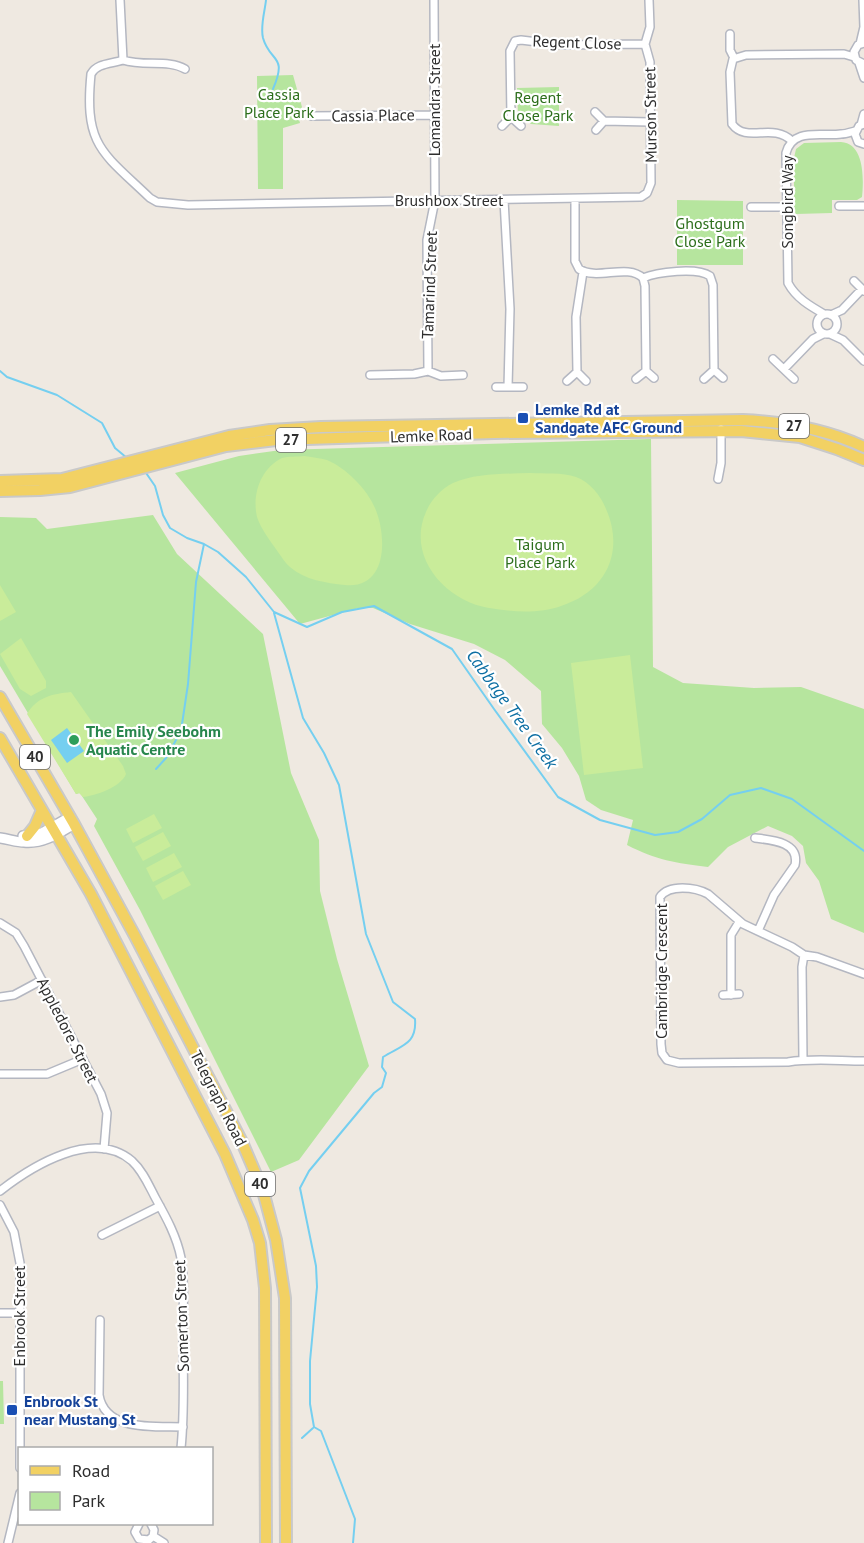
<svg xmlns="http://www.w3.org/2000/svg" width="864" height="1543" font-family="'PT Sans',sans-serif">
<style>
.green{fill:#b6e59e}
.pitch{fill:#c9ec9a}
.water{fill:#75cff0}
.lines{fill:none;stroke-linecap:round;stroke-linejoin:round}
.stream{stroke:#75cff0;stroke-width:2}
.street-casing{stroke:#b4b7c1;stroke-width:10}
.secondary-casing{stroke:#b4b7c1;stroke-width:12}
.primary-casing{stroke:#c9c9c9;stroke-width:14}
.street{stroke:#fff;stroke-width:7}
.secondary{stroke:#fff;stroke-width:9}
.primary{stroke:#f2d163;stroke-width:10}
.transit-dot{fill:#1a4fb4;stroke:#fff;stroke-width:2}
.leisure-dot{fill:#2e9e5b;stroke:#fff;stroke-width:2}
.labels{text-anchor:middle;stroke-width:4.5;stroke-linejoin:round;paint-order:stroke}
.shield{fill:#fff;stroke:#6d6d6d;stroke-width:1.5}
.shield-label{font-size:15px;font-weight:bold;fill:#2e2e2e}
.street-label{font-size:16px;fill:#2e2e2e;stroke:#fff}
.park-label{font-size:16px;fill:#2c6e1b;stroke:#fff}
.transit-label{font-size:16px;font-weight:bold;fill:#164399;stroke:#fff;text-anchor:start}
.leisure-label{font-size:16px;font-weight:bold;fill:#27864d;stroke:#fff;text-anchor:start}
.water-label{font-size:18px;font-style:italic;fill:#0d6fa3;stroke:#fff}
</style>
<rect width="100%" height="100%" fill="#efe9e1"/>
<path class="green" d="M 293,75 L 302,107 L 298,116 L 300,123 L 283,128 L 283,189 L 258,189 L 257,76 Z
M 559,87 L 559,126 L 531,124 L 518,113 L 517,88 Z
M 841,142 C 864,143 864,178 862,197 L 857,200 L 832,200 L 832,213 L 796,214 L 794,210 L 794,158 L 796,149 L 804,143 Z
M 677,200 L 743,201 L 743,265 L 677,265 Z
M 651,439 L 653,667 L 683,683 L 754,688 L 801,687 L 864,709 L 864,933 L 831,919 L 819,881 L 806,863 L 803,846 L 792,836 L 768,826 L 728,847 L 708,867 C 676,863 656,860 627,845 L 633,820 L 601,810 L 586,800 L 579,776 L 562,748 L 542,724 L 541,691 L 505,660 L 474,644 L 410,624 L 373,608 L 359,608 L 300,624 L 175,473 L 239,456 L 281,450 Z
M 153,515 L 177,554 L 263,634 L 291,773 L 319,840 L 320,891 L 337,959 L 369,1066 L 299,1160 L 271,1172 L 140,910 L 94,826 L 97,819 L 80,793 L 76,794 L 0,666 L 0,517 L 36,518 L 47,529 Z
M 0,1381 L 3,1381 L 4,1424 L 0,1424 Z"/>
<path class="pitch" d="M 304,456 C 311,457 320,458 327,460 C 346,468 367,489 375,508 C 387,536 388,589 345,585 C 326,583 305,580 290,567 C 285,563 282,557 278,552 C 271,542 261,529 257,517 C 252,495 260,469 282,458 C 288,456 298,457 304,456 Z
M 530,473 C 544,474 562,472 576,477 C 590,482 601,496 606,509 C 625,552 606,592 561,606 C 539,614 512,612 489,608 C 445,601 406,556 426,512 C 431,500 441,489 453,483 C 476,473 506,474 530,473 Z
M 0,585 L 16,612 L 0,621 Z
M 21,638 L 46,681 L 46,688 L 31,696 L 20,689 L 0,654 Z
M 630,655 L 643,768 L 584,775 L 571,663 Z
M 71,692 L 123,766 L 126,774 C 121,787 95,796 83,797 L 79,793 L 76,794 L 27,714 C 37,697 52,694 71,692 Z
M 154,814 L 162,828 L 133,843 L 126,829 Z
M 163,832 L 171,846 L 143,861 L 135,847 Z
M 174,853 L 182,867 L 153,882 L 146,868 Z
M 183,871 L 191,885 L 163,900 L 155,886 Z"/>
<path class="water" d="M 67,728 L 84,751 L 67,763 L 51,740 Z"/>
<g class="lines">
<path class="stream" d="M 266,0 C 265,11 260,26 263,38 C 270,63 288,54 273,89
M 0,371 L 7,377 L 57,395 L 102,423 L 115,448 L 127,458
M 144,470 L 155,486 L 163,515 L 170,528 L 187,538 L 204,544 L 218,552 L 246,577 L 274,612 L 307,627 L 342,612 L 374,606 L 452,649 L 494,709 L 558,797 L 600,820 L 655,835 L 678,832 L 702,819 L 730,795 L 761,788 L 792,799 L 864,851
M 274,613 L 303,718 L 324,753 L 339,785 L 366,934 L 393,1002 L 415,1019 C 417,1044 402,1045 383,1057 L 382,1067 L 386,1073 L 382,1087 L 374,1093 L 309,1171 L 300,1188 L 316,1266 L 317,1287 L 310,1361 L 310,1404 L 314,1427 L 321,1431 L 355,1519 L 353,1543
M 156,769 L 166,758 L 181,731 L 188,684 L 196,582 L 204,544
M 302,1438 L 313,1428"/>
<defs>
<path id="street" d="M 120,0 L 123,60 C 111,64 97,63 91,74 C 84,146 102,152 150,198 L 157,202 L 188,205 L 641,197 L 647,193 L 651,183 L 650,62 L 645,44 L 650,27 L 649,0
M 434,0 L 435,200 L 427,240 L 428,371 L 441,376 L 463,375
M 863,0 L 864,28
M 730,34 L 730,50 L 734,58
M 864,43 L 858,45 L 854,52 L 856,60 L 864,64
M 860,44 L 864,27
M 123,60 C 144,67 168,59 185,69
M 859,63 L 864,78
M 595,112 L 604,121 L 596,130
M 311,116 L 435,115
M 511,117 L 510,51 L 515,41 L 521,40 L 563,45 L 645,44
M 604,121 L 650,122
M 864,124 L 859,126 L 855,134 L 858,142 L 864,144
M 861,125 L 864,114
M 502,126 L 511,117 L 521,126
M 792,141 C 772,122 747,144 732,124 L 730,72 L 733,59 L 746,55 L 844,54 L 854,57
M 575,199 L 575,261 L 579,269 C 597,281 627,263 643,278 L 645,286 L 646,371
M 504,200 L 510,309 L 508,387
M 839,206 L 864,206
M 751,207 L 786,207
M 643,278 C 657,272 697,267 710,276 L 713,285 L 714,370
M 854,281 L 864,291
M817 324a10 10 0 1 1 20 0a10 10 0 1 1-20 0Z
M 824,314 C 810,306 796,298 788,283 L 786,153 C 793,127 821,137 841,134 C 846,134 851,132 855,131
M 831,315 L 842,310 L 862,289
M 830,334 L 843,340 L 864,361
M 773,359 L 794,379
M 784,369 L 813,339 L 823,334
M 577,372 L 576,317 L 583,272
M 370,375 L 414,374 L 428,371
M 636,379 L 646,371 L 654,378
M 704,379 L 714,370 L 723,378
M 567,381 L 577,372 L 586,381
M 496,387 L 523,387
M 718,479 L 721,463 L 721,429
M 755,838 C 772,840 800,842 795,865 L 774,895 L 758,931
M 0,923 L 16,933 L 24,946 L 101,1094 L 107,1113 L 104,1149
M 864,974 L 817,957 L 804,955 L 792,947 L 743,924 L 708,894 C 695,887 669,884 660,897 L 661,1044 L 662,1053 L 667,1060 L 679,1063 L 788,1062 C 813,1058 839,1061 864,1061
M 723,995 L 739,994
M 731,995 L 731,935 L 739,922
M 0,997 L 14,995 L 42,980
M 803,1059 L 802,967 L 804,955
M 0,1074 L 47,1074 L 83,1059
M 0,1191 C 32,1166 93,1128 132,1161 C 143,1171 149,1186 156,1199 C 166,1217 177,1237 181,1258 C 185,1281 183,1306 183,1330 C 183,1370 185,1409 181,1448
M 0,1205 L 14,1232 L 20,1263 L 20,1468
M 102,1235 L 160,1206
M 0,1313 L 20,1313
M 100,1320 L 99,1395 C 105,1432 155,1426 183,1427
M 139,1524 L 135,1532 L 139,1539 L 149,1540 L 153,1536
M 151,1524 L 154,1530 L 153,1536
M 153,1536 L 164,1543
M 8,1543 L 20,1493"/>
<path id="secondary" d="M 23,836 L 42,833 L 70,817
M 0,838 C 9,839 16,842 24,842 C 43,844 59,833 74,824"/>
<path id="primary" d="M 0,481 L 62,479 L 229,436 L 270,430 L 321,427 L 743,420 C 785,422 826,429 864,447
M 0,491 L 40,490 L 70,487 L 226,446 L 276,440 L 494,433 L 741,431 L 800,437 L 837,449 L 864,460
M 0,697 L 74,824 L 135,936 L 242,1142 L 263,1191 L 276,1240 L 285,1298 L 286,1543
M 0,738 L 91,894 L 225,1154 L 253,1220 L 260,1243 L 265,1288 L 266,1543
M 27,836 L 35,826 L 42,810"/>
</defs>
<use href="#street" class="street-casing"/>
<use href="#secondary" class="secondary-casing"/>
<use href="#primary" class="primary-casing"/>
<use href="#street" class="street"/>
<use href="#secondary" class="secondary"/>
<use href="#primary" class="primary"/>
</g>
<g class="transit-dot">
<rect x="517" y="412" width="12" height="12" rx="3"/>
<rect x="6" y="1404" width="12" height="12" rx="3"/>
</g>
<circle class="leisure-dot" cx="74" cy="740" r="6"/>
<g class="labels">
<g class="shield">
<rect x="779" y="414" width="30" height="24" rx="4.5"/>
<rect x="276" y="428" width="30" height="24" rx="4.5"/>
<rect x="20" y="745" width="30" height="24" rx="4.5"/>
<rect x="245" y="1172" width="30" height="24" rx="4.5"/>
</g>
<g class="shield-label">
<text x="794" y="431">27</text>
<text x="291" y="445">27</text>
<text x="35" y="762">40</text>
<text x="260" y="1189">40</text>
</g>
<g class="street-label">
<text transform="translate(577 42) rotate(2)" y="6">Regent Close</text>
<text transform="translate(434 100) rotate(-90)" y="6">Lomandra Street</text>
<text transform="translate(373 115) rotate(-1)" y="6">Cassia Place</text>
<text transform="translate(650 115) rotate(-91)" y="6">Murson Street</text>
<text x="449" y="206">Brushbox Street</text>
<text transform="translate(787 202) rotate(-90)" y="6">Songbird Way</text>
<text transform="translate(429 285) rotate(-88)" y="6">Tamarind Street</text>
<text transform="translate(431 435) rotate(-2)" y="6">Lemke Road</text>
<text transform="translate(661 971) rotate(-90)" y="6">Cambridge Crescent</text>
<text transform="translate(68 1030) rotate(63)" y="6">Appledore Street</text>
<text transform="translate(219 1098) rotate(63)" y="6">Telegraph Road</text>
<text transform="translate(19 1316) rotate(-90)" y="6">Enbrook Street</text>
<text transform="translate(181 1316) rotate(-92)" y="6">Somerton Street</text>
</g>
<g class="park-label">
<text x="279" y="100">Cassia<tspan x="279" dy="18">Place Park</tspan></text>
<text x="538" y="103">Regent<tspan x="538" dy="18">Close Park</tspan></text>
<text x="710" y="229">Ghostgum<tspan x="710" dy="18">Close Park</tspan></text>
<text x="540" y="550">Taigum<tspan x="540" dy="18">Place Park</tspan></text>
</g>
<g class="transit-label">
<text x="535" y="415">Lemke Rd at<tspan x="535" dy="18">Sandgate AFC Ground</tspan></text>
<text x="24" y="1407">Enbrook St<tspan x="24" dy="18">near Mustang St</tspan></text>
</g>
<g class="leisure-label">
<text x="86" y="737">The Emily Seebohm<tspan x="86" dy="18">Aquatic Centre</tspan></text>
</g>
<g class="water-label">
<text transform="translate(512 709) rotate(54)" y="6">Cabbage Tree Creek</text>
</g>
</g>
<rect x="18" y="1447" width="195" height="78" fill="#ffffff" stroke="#ababab" stroke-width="1.5"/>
<rect x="30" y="1466" width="30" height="9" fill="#f2d163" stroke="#ababab" stroke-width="1.5"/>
<text x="72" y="1477" font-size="18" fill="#2e2e2e">Road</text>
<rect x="30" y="1492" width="30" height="18" fill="#b6e59e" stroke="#ababab" stroke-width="1.5"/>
<text x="72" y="1507" font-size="18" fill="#2e2e2e">Park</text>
</svg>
